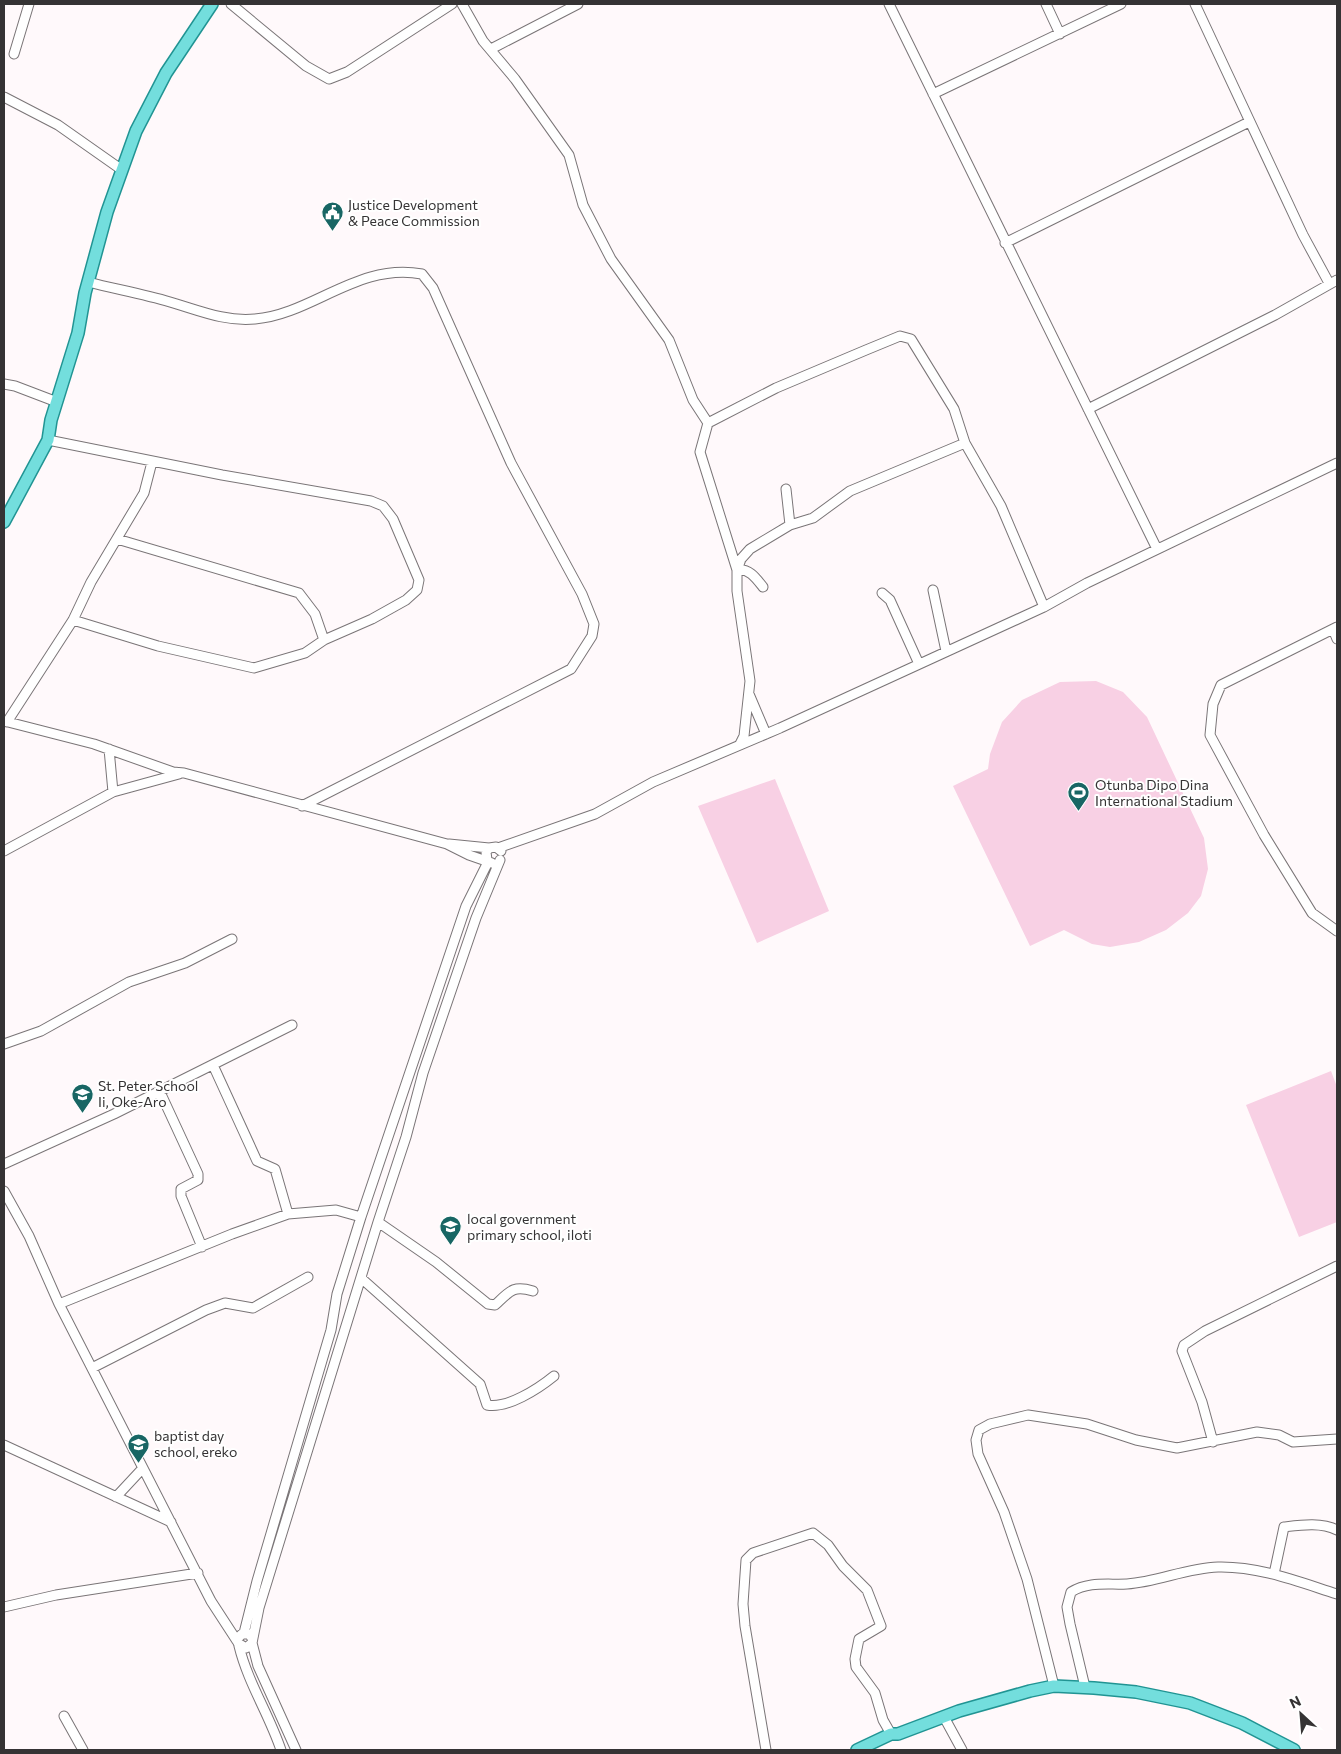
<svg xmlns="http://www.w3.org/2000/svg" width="1341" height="1754" font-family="Commissioner,sans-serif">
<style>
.pitch{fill:#f8d0e4}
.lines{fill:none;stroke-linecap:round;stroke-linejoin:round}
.minor-casing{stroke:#7a7577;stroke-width:11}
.major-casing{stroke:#219493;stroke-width:14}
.minor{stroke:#fff;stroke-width:9}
.major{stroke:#73dedd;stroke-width:11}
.labels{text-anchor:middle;stroke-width:4;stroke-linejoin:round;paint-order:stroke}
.poi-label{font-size:14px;fill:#353334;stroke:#fff;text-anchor:start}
</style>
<rect width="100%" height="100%" fill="#fff9fb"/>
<path class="pitch" d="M 1096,681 L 1123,692 L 1147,717 L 1204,838 L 1208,869 L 1201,896 L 1188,913 L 1166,930 L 1139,942 L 1110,947 L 1092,944 L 1064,930 L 1030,946 L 953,786 L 988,769 L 990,754 L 1002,722 L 1022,700 L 1060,682 Z
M 775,779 L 829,911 L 757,943 L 698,806 Z
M 1331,1071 L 1337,1087 L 1337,1222 L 1299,1237 L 1246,1105 Z"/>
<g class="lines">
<defs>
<path id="minor" d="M 231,4 L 306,66 L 329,79 L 347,72 L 452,4
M 462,4 L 483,41 L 515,79 L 569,155 L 583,205 L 611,259 L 669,340 L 693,400 L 708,423 L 700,452 L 737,570 L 737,591 L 750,681 L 744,736 L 740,744
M 889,4 L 1157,549
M 1046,4 L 1060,34
M 1195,4 L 1303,235 L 1329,283
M 491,49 L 578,4
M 14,54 L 29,4
M 933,94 L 1121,4
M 4,97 L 58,125 L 122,170
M 1005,243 L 1249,122
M 88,282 C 115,289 143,294 170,302 C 198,310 225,322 255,319 C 313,314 358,262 422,274 L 433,288 L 511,463 L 582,594 L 594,624 L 592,636 L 571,669 L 302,806
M 4,384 L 15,386 L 57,402
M 1088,409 L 1275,315 L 1337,280
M 708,423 L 776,388 L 866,350 L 900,336 L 911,339 L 954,409 L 965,443 L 1001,506 L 1044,607
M 48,440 L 222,475 L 371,501 L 383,506 L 393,519 L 419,580 L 417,590 L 406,600 L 372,619 L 324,640 L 305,653 L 254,668 L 158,646 L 73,620
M 786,489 L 790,525
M 117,539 L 299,593 L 315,614 L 324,640
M 763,587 C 756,578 749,568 737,570 L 741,559 L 750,549 L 790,525 L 813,518 L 850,491 L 965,443
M 933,590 L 946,651
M 882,593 L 890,600 L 919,664
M 1337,627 L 1221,685 L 1213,704 L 1210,735 L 1264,835 L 1312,913 L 1337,931
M 1333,629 L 1337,639
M 749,694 L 766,734
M 4,721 L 94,744 L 173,772 L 184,773 L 447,844 L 469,855 L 492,863
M 7,722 L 73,620 L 91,582 L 144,493 L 152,462
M 109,749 L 113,792
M 449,844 L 489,848
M 498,848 L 595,814 L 653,782 L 780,728 L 1044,607 L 1087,583 L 1337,463
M 4,851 L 113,792 L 179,774
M 487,860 L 486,852 L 489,848 L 496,847 L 501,851
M 4,1044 L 41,1031 L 129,982 L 185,963 L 232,939
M 213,1065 L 257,1161 L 275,1169 L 288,1214
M 160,1092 L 198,1174 L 198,1180 L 181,1189 L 181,1196 L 202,1247
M 4,1164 L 114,1114 L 292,1025
M 4,1191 L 29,1236 L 59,1304 L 211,1601 L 237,1641
M 378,1222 L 436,1262 L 488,1304 L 495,1305 C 510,1291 513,1285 533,1291
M 361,1278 L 480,1384 L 487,1405 C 507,1409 538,1389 554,1376
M 59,1304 L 232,1234 L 288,1214 L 336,1210 L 361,1217
M 92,1368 L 206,1310 L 225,1303 L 253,1308 L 308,1277
M 1213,1442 L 1202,1402 L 1182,1351 L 1184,1345 L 1205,1331 L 1337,1266
M 4,1445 L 171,1522
M 116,1497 L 143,1468
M 1274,1574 L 1284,1527 C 1301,1525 1321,1522 1337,1530
M 4,1607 L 56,1595 L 198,1573
M 244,1633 L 257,1581 L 331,1330 L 337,1294 L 361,1217 L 466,906 L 488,862
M 252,1638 L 249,1634 L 242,1634 L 237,1639 L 238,1643 L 246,1648 L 252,1643 L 259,1608 L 378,1222 L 406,1137 L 423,1073 L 476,918 L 500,860
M 252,1643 L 258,1666 L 296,1750
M 239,1646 C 248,1683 269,1714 281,1750
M 1054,1686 L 1027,1579 L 1004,1512 L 978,1454 L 976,1440 L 979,1430 L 990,1424 L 1028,1415 L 1087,1424 L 1136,1440 L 1177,1448 L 1257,1432 L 1279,1435 L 1293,1442 L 1337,1439
M 1085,1687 L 1070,1624 L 1067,1607 L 1071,1592 C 1089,1581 1108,1585 1127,1584 C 1158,1582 1186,1568 1218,1567 C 1259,1566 1299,1582 1337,1594
M 64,1716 L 83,1750
M 944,1717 L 962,1750
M 766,1750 L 745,1626 L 743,1604 L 746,1560 L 753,1553 L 813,1533 L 828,1545 L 843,1566 L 867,1590 L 881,1626 L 859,1639 L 855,1659 L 856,1667 L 875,1693 L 883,1720 L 891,1734"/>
<path id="major" d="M 4,522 L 48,440 L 51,420 L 78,333 L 85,293 L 107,212 L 136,131 L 166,73 L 212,4
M 857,1750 L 891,1734 L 898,1734 L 959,1711 L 1030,1691 L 1054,1686 L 1094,1688 L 1136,1692 L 1190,1703 L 1242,1723 L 1294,1750"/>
</defs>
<use href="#minor" class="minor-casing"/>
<use href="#major" class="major-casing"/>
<use href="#minor" class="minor"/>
<use href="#major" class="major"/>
</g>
<defs>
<symbol id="civic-pin" viewBox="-11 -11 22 30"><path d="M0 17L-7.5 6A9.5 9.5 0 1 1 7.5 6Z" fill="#186664" stroke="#fff"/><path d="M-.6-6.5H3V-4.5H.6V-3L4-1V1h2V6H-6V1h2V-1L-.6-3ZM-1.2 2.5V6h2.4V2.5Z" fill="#fff"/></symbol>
<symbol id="stadium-pin" viewBox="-11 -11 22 30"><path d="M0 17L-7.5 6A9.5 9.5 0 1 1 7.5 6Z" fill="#186664" stroke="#fff"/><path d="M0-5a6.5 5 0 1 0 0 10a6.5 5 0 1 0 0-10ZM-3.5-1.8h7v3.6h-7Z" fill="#fff"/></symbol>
<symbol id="school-pin" viewBox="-11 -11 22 30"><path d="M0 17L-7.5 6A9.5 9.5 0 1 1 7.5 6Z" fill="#186664" stroke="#fff"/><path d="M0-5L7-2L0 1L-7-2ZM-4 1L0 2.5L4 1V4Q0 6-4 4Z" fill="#fff"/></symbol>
</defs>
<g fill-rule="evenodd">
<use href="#civic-pin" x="320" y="200" width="25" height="34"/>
<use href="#stadium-pin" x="1066" y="780" width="25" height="34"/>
<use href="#school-pin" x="70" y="1082" width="25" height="34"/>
<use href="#school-pin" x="438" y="1214" width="25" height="34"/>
<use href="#school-pin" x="126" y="1432" width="25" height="34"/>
</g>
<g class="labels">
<g class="poi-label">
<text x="348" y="210">Justice Development<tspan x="348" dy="16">&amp; Peace Commission</tspan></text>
<text x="1095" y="790">Otunba Dipo Dina<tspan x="1095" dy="16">International Stadium</tspan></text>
<text x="98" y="1091">St. Peter School<tspan x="98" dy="16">Ii, Oke-Aro</tspan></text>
<text x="467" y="1224">local government<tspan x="467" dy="16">primary school, iloti</tspan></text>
<text x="154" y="1441">baptist day<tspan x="154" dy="16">school, ereko</tspan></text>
</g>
</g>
<rect width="1341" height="1754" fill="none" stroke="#353334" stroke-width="10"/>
<g transform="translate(1301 1714) rotate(334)" stroke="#ffffff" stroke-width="4" paint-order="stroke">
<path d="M0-4L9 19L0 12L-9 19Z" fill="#353334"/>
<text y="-8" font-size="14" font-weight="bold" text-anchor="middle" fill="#353334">N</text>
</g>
</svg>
